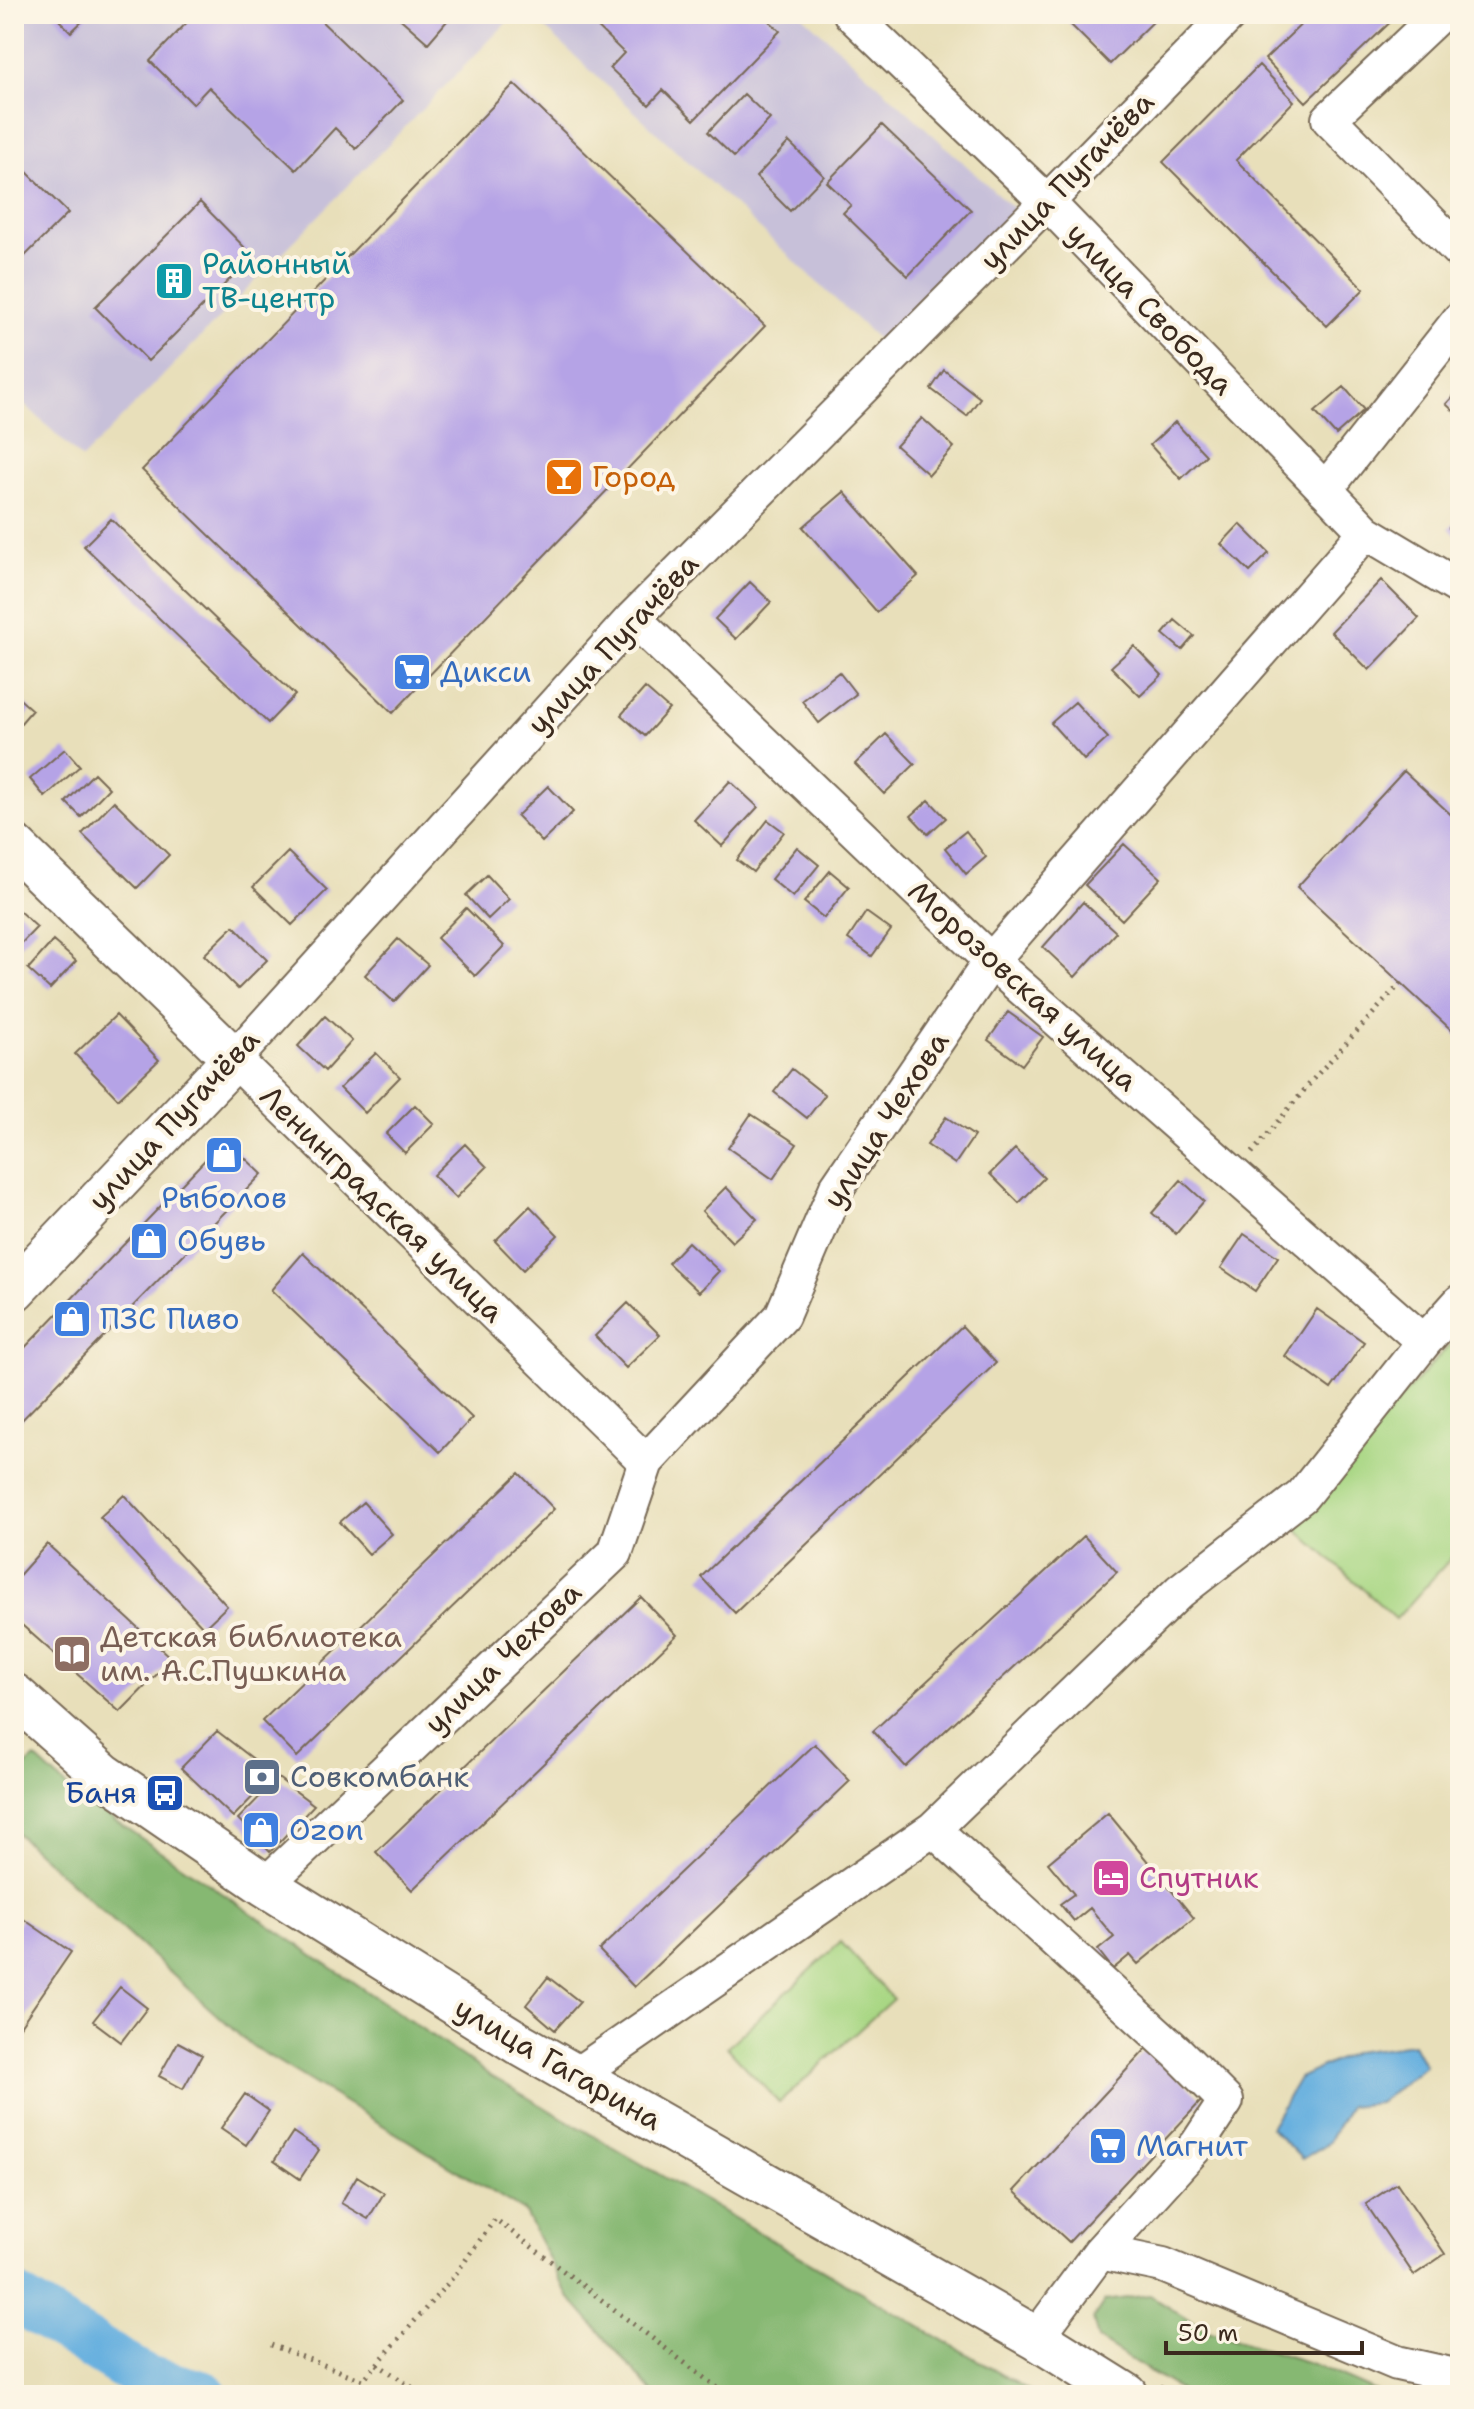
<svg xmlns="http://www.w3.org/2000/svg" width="1474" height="2409" font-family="'Shantell Sans',sans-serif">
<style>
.industrial{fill:#c7c0d9}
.green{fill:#a9d784;stroke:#728051;stroke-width:2}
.forest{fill:#86b872;stroke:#607148;stroke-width:2}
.water{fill:#68b0df;stroke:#526d7e;stroke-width:2}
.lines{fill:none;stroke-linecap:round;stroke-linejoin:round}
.river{stroke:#68b0df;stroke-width:48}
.building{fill:#b5a3e6}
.minor-casing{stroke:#786955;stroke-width:38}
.major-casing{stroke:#786955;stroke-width:46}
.path{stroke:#786955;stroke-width:5;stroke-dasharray:2 6;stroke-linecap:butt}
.minor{stroke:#fff;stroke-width:34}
.major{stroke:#fff;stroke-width:42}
.labels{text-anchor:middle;stroke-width:8;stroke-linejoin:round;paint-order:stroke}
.street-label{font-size:30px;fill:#3b2a1e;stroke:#fcf5e5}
.culture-label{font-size:30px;fill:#0d838f;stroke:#fcf5e5;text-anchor:start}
.food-label{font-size:30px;fill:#c56008;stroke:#fcf5e5;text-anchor:start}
.shop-label{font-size:30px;fill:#366cbe;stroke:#fcf5e5;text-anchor:start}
.education-label{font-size:30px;fill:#785e54;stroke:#fcf5e5;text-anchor:start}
.service-label{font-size:30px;fill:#4e5e75;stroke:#fcf5e5;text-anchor:start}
.transit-label{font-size:30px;fill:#164399;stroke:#fcf5e5;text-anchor:end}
.hotel-label{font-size:30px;fill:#b23c85;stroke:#fcf5e5;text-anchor:start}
</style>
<rect width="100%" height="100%" fill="#fcf5e5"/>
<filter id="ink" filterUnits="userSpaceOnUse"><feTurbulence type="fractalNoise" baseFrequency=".0125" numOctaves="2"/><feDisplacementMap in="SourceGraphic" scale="16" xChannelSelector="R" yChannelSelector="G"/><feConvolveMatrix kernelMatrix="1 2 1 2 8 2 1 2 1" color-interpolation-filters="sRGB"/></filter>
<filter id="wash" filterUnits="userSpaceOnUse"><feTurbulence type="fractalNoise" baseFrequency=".006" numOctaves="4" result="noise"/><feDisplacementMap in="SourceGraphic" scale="32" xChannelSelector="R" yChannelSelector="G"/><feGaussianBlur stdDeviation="1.8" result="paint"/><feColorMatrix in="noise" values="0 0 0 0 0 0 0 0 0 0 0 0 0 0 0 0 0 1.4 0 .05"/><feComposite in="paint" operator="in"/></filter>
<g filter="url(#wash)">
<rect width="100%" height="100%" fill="#e8dfba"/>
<path class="industrial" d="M 14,14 L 515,14 L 82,459 L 14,394 Z
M 530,14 L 801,14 L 1016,211 L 881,342 Z"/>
<path class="green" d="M 1460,1333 L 1460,1548 L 1396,1619 L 1289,1522 Z
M 841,1942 L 893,1999 L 779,2103 L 727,2047 Z"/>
<path class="forest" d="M 35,1758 L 69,1789 L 491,2076 L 1037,2395 L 655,2395 L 568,2296 L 524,2211 L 249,2044 L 14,1831 L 14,1776 Z
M 1150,2295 L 1208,2331 L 1316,2365 L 1384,2395 L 1188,2395 L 1098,2339 L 1093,2319 L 1105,2301 Z"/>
<path class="water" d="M 1413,2044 L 1425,2066 L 1378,2103 L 1349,2106 L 1328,2143 L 1302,2159 L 1270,2127 L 1299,2078 L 1354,2052 Z"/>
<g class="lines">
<path class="river" d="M 14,2298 L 146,2379 L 204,2395"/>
</g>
<g id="blocks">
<path class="building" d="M 53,14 L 90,14 L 71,32 Z
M 195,14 L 314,14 L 403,100 L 356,149 L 335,128 L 296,170 L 209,87 L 193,104 L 150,61 Z
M 395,14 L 453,14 L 428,43 Z
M 584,14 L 762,14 L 780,31 L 694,120 L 663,90 L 649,105 L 610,68 L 624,53 Z
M 1060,14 L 1161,14 L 1110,64 Z
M 1312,14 L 1399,14 L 1306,102 L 1265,59 Z
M 1259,65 L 1294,101 L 1236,160 L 1364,289 L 1327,326 L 1163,162 Z
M 514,84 L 765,326 L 393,713 L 142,470 Z
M 744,94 L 770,119 L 734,157 L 708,132 Z
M 882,125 L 971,210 L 908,276 L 843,213 L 851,205 L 827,182 Z
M 789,142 L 824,176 L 790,211 L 756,177 Z
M 21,166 L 68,213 L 14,267 L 14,174 Z
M 200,202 L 253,256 L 148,361 L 95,307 Z
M 944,370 L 980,398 L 967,416 L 931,389 Z
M 1344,387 L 1364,410 L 1336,435 L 1315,412 Z
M 1460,389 L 1460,417 L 1446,404 Z
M 922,418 L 954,447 L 929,475 L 896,446 Z
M 1175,422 L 1206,455 L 1181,479 L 1150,445 Z
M 844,492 L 918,576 L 877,612 L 803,527 Z
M 1460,517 L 1460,540 L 1449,528 Z
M 111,519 L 295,695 L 268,723 L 84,546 Z
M 1240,524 L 1269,553 L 1250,572 L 1221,544 Z
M 1381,580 L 1419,618 L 1369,670 L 1331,632 Z
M 750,582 L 771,602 L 736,639 L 715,619 Z
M 1175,620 L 1194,636 L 1182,650 L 1163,634 Z
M 1134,646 L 1162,675 L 1140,696 L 1111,667 Z
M 839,672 L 856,694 L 819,723 L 802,701 Z
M 645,688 L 669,709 L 645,736 L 621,715 Z
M 14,694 L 32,710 L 14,731 Z
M 1075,702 L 1108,738 L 1084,760 L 1051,723 Z
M 886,734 L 915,764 L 884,794 L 855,764 Z
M 65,749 L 80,766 L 45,797 L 30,779 Z
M 1404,771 L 1460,823 L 1460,1038 L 1297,887 Z
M 94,773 L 109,788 L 81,817 L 66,802 Z
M 730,781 L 758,807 L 722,846 L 694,820 Z
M 548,786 L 573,812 L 542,842 L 517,816 Z
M 929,800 L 946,818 L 928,834 L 911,816 Z
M 114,801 L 169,855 L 137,888 L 82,834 Z
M 768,820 L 784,832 L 753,872 L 737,860 Z
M 966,831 L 986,857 L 966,874 L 945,848 Z
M 1124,844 L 1161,878 L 1122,920 L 1085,885 Z
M 797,847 L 819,865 L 793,897 L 771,879 Z
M 288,852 L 327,890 L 292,925 L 253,887 Z
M 830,871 L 849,887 L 824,918 L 804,902 Z
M 487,875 L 509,899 L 488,919 L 466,895 Z
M 1083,902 L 1116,932 L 1075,977 L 1043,947 Z
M 466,908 L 504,946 L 475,976 L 437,938 Z
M 18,910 L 37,927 L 14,951 L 14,915 Z
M 866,912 L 891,930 L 872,956 L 848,939 Z
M 234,926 L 267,960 L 238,989 L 204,955 Z
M 398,939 L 428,965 L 394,1002 L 365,975 Z
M 53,941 L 76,961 L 50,989 L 28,969 Z
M 1008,1012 L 1043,1037 L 1022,1065 L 988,1040 Z
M 116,1015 L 159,1060 L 118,1099 L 75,1054 Z
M 325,1016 L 352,1041 L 325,1071 L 298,1046 Z
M 376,1053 L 400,1077 L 365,1113 L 340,1088 Z
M 792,1069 L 825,1095 L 807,1118 L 774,1092 Z
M 415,1105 L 434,1124 L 405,1153 L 386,1134 Z
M 751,1114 L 797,1144 L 773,1179 L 728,1148 Z
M 946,1117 L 974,1136 L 955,1164 L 927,1145 Z
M 225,1139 L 262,1174 L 14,1428 L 14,1359 Z
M 465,1144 L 487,1167 L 456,1198 L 433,1175 Z
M 1015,1149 L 1044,1178 L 1019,1203 L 990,1174 Z
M 1181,1180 L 1204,1201 L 1176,1234 L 1152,1213 Z
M 726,1187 L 757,1219 L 732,1242 L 702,1211 Z
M 530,1206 L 558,1235 L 523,1270 L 495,1241 Z
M 1244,1234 L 1278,1257 L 1255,1291 L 1221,1268 Z
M 688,1242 L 719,1271 L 699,1292 L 668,1263 Z
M 303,1253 L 472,1418 L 440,1452 L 271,1290 Z
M 628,1303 L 660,1335 L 626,1368 L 595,1336 Z
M 1317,1309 L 1364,1342 L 1331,1389 L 1285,1356 Z
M 962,1326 L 996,1363 L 735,1613 L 701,1577 Z
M 519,1473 L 554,1509 L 297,1757 L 262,1721 Z
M 124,1495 L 227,1606 L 204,1628 L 100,1517 Z
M 363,1502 L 392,1534 L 369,1554 L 340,1522 Z
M 1084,1536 L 1117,1572 L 906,1767 L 873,1731 Z
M 47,1544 L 172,1659 L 120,1712 L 14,1618 L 14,1581 Z
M 641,1597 L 677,1635 L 412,1890 L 376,1852 Z
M 217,1731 L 274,1775 L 233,1817 L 181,1768 Z
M 815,1744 L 850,1781 L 634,1987 L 599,1950 Z
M 278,1778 L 314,1805 L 270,1852 L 238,1819 Z
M 1108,1813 L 1194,1918 L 1138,1964 L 1130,1955 L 1113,1969 L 1098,1950 L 1114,1937 L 1090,1908 L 1074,1921 L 1060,1904 L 1074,1894 L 1048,1863 Z
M 22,1918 L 71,1952 L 14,2035 L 14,1929 Z
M 548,1977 L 580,2002 L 555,2030 L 526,2005 Z
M 120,1987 L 147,2008 L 121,2042 L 93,2021 Z
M 178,2042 L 202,2055 L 183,2089 L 159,2076 Z
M 1147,2048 L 1202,2100 L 1069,2242 L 1014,2191 Z
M 245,2094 L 269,2111 L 246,2145 L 221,2128 Z
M 293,2132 L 319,2150 L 300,2179 L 274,2161 Z
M 357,2176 L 384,2193 L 368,2219 L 341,2203 Z
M 1397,2183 L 1445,2254 L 1414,2275 L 1366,2204 Z"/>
</g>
</g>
<g filter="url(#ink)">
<use href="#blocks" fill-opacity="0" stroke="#786955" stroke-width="2"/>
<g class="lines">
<defs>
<path id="minor" d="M 851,14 L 1047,202 L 1366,532 L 1460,588
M 1440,14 L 1329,119 L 1460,252
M 1325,490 L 1460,319
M 633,618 L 991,961 L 1424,1342
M 646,1462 L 234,1059 L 633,618 L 1047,202 L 1230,14
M 933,1829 L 1180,1591 L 1302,1496 L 1424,1342 L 1460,1302
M 265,1885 L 615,1553 L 646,1462 L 782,1316 L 837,1187 L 991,961 L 1366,532
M 575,2076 L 933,1829 L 1178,2053 L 1226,2101 L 1197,2145 L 1100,2252 L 1036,2338
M 1100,2252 L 1163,2265 L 1397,2363 L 1460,2377"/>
<path id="major" d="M 14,846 L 234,1059 L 14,1290
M 14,1695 L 103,1774 L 265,1885 L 518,2043 L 1036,2338 L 1127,2395"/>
</defs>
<use href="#minor" class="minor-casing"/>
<use href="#major" class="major-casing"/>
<path class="path" d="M 1252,1153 L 1316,1076 L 1401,983
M 271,2345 L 363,2380 L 455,2275 L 495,2219 L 727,2395
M 377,2364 L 424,2395
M 1160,2387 L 1172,2395"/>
<use href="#minor" class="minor"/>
<use href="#major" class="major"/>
</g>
</g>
<defs>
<symbol id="building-square" viewBox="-11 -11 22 22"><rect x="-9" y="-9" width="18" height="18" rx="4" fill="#0f9aa8" stroke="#fcf5e5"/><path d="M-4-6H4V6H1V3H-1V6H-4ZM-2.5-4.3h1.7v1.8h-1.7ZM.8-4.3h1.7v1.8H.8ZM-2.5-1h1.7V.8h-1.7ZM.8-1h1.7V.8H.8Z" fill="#fff"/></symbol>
<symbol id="bar-square" viewBox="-11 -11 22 22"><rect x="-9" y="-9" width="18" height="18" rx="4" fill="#e8710a" stroke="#fcf5e5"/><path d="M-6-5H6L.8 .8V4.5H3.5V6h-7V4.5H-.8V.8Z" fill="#fff"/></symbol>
<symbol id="supermarket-square" viewBox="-11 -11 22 22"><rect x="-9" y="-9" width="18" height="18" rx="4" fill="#3f7fe0" stroke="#fcf5e5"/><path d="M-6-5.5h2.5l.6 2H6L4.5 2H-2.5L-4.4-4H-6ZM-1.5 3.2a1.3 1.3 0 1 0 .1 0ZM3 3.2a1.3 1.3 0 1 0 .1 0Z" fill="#fff"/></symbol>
<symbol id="shop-square" viewBox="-11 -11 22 22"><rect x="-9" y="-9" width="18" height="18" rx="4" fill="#3f7fe0" stroke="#fcf5e5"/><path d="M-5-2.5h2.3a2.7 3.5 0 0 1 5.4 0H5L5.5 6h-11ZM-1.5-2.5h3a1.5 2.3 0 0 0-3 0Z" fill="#fff"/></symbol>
<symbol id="library-square" viewBox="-11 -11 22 22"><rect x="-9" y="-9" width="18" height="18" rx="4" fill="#8d6e63" stroke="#fcf5e5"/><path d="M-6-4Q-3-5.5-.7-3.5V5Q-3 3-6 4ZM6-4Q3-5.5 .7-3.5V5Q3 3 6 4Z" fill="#fff"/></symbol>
<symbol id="bank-square" viewBox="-11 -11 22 22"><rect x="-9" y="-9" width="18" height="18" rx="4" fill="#5c6f8a" stroke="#fcf5e5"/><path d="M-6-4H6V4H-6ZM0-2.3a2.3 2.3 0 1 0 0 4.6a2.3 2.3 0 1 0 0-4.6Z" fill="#fff"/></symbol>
<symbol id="bus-square" viewBox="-11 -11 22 22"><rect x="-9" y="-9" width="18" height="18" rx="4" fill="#1a4fb4" stroke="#fcf5e5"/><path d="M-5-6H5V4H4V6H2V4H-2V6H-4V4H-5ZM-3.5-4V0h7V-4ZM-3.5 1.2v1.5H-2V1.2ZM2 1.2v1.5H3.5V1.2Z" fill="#fff"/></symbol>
<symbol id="hotel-square" viewBox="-11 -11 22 22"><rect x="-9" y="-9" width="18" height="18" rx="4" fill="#d1479c" stroke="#fcf5e5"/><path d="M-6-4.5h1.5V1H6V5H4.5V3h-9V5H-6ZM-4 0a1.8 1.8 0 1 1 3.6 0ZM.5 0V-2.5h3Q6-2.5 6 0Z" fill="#fff"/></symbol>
</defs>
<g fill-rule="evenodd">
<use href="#building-square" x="152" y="259" width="44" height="44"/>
<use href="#bar-square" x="542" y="455" width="44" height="44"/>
<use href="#supermarket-square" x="390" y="650" width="44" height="44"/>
<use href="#shop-square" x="202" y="1133" width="44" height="44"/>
<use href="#shop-square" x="127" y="1219" width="44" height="44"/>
<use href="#shop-square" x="50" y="1297" width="44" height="44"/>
<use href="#library-square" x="50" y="1632" width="44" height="44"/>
<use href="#bank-square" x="240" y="1755" width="44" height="44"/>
<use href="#bus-square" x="143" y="1771" width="44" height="44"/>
<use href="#shop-square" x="239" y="1808" width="44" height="44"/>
<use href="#hotel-square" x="1089" y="1856" width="44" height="44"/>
<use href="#supermarket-square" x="1086" y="2124" width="44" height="44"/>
</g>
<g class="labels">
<g class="street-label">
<text transform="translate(1067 181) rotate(-46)" y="10">улица Пугачёва</text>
<text transform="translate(1150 309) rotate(46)" y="10">улица Свобода</text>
<text transform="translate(613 644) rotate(-47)" y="10">улица Пугачёва</text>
<text transform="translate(1023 986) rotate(42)" y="10">Морозовская улица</text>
<text transform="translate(174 1120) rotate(-47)" y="10">улица Пугачёва</text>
<text transform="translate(886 1120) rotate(-57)" y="10">улица Чехова</text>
<text transform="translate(382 1204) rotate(44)" y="10">Ленинградская улица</text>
<text transform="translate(503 1658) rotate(-44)" y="10">улица Чехова</text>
<text transform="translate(558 2064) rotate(30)" y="10">улица Гагарина</text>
</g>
<g class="culture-label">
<text x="202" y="274">Районный<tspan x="202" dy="34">ТВ-центр</tspan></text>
</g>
<g class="food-label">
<text x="592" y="487">Город</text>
</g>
<g class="shop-label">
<text x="440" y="682">Дикси</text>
<text x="224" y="1208" text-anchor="middle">Рыболов</text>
<text x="177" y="1251">Обувь</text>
<text x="100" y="1329">ПЗС Пиво</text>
<text x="289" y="1840">Ozon</text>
<text x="1136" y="2156">Магнит</text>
</g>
<g class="education-label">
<text x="100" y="1647">Детская библиотека<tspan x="100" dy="34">им. А.С.Пушкина</tspan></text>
</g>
<g class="service-label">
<text x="290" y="1787">Совкомбанк</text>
</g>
<g class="transit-label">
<text x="137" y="1803">Баня</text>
</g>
<g class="hotel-label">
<text x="1139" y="1888">Спутник</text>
</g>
</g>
<rect width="1474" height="2409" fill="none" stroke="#fcf5e5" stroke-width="48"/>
<path d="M1166 2341v12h196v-12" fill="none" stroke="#3b2a1e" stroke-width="4"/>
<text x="1178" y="2341" font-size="24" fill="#3b2a1e" stroke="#fcf5e5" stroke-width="6" paint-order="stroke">50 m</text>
</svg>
